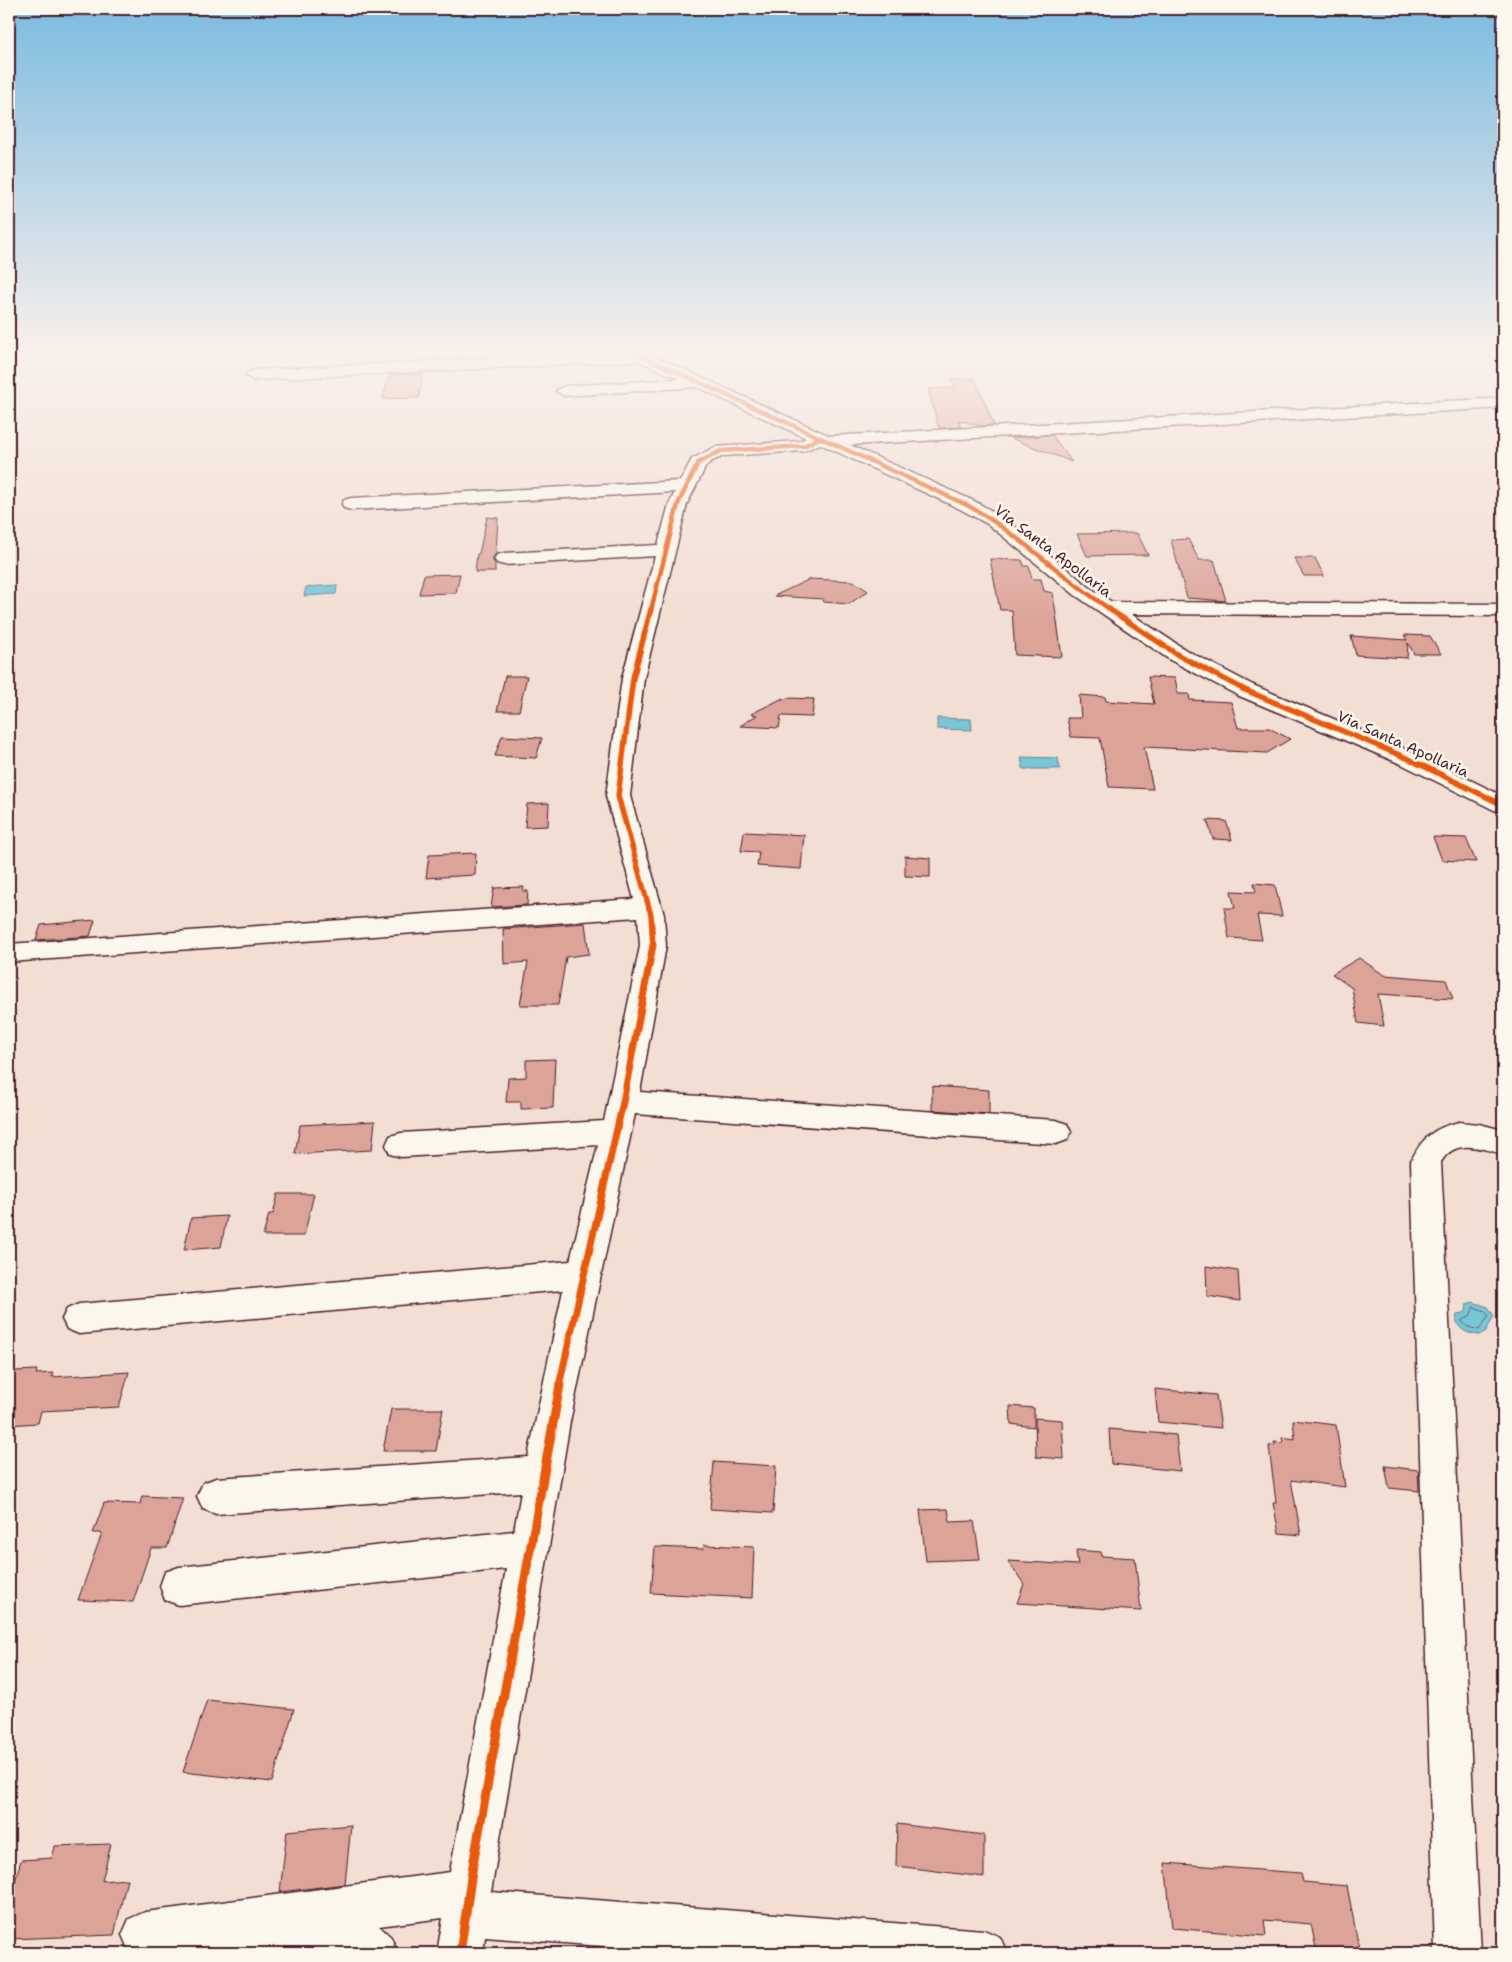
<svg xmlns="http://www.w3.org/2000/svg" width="1512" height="1962" font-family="'Shantell Sans',sans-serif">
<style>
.water{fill:#78c6d6;stroke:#668392}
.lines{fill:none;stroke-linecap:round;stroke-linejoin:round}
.shore{stroke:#5c626f;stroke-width:1}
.building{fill:#dca398;stroke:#4a1f2b}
.minor-casing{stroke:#4a1f2b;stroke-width:3}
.minor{fill:#fbf7ec;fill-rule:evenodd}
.cycleway-far3-casing{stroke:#fbf7ec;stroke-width:6}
.cycleway-far2-casing{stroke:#fbf7ec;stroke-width:8}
.cycleway-far1-casing{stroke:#fbf7ec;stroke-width:10}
.cycleway-casing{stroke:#fbf7ec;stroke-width:12}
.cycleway-far3{stroke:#e8590c;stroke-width:4.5}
.cycleway-far2{stroke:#e8590c;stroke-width:5.5}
.cycleway-far1{stroke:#e8590c;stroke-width:7}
.cycleway{stroke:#e8590c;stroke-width:9}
.labels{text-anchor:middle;stroke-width:5;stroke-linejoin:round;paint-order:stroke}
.far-street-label{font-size:15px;fill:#4a1f2b;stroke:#fbf7ec}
</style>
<rect width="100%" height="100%" fill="#f2ded3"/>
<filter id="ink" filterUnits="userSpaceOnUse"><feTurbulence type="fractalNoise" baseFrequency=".02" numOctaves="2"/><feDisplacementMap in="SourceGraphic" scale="10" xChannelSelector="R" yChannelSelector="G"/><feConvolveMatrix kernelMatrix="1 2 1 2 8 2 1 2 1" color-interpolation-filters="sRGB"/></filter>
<g filter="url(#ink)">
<path class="water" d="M 337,585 L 336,594 L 304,596 L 306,587 Z
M 937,718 L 971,719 L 972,730 L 937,729 Z
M 1021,757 L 1058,758 L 1060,769 L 1023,769 Z
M 1473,1302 L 1488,1307 L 1494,1316 L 1486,1331 L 1479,1335 C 1467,1334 1454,1328 1457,1315 L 1466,1312 L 1467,1304 Z"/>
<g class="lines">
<path class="shore" d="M 1474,1307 L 1485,1311 L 1489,1316 L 1479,1330 L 1468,1327 L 1461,1321 L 1470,1316 Z"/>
</g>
<path class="building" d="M 423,374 L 419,398 L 383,399 L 389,375 Z
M 952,379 L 975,379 L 994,425 L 981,426 L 958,420 L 961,427 L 939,428 L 928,389 L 955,388 Z
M 1052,435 L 1072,462 L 1010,438 Z
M 487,517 L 498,518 L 496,553 L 492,559 L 495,564 L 495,572 L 475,572 L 477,554 L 479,554 Z
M 1137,533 L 1148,555 L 1087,556 L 1077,534 Z
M 1188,539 L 1199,560 L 1214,560 L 1226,601 L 1187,598 L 1171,540 Z
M 1294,558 L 1315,558 L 1324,576 L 1304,576 Z
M 990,559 L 1022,560 L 1024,566 L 1029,566 L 1032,579 L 1041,579 L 1044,591 L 1053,593 L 1062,657 L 1015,655 L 1012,610 L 1000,610 Z
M 460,574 L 456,593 L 419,594 L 424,575 Z
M 810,579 L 853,581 L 868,591 L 849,604 L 823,602 L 824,599 L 774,596 Z
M 1404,635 L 1430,636 L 1441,654 L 1414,654 L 1408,643 L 1407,658 L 1356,655 L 1351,636 L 1407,640 Z
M 505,676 L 527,676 L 519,711 L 497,711 Z
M 1148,677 L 1175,678 L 1178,694 L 1189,694 L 1190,700 L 1231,702 L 1238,728 L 1269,728 L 1290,739 L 1267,753 L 1144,747 L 1153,789 L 1109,787 L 1100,738 L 1071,737 L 1067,718 L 1081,718 L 1079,695 L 1105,697 L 1106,701 L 1154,704 Z
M 783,698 L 783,700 L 788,698 L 814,699 L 812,717 L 781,716 L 779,728 L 740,726 L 757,715 L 751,714 Z
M 502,736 L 542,738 L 536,758 L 495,756 Z
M 549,803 L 548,826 L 525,827 L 527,804 Z
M 1207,820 L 1226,821 L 1232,840 L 1213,839 Z
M 744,832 L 804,835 L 801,869 L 757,866 L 759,852 L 741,851 Z
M 1433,837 L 1466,838 L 1476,862 L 1442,860 Z
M 476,853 L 475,875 L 426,878 L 429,855 Z
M 905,856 L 930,858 L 930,877 L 905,876 Z
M 1254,883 L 1275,885 L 1282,916 L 1257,915 L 1262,940 L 1229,938 L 1224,908 L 1235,908 L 1231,891 L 1256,892 Z
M 524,887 L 523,891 L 528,891 L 527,905 L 491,907 L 494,888 Z
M 95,920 L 90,936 L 36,940 L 41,925 Z
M 585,923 L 589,954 L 566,957 L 558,1005 L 520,1005 L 528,962 L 504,964 L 503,929 Z
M 1359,958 L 1384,975 L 1446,980 L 1453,999 L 1378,994 L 1384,1026 L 1358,1023 L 1352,988 L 1332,974 Z
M 555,1059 L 553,1108 L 521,1109 L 521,1102 L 506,1102 L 508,1078 L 526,1077 L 526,1060 Z
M 932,1086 L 989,1090 L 989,1114 L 932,1110 Z
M 375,1121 L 372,1150 L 295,1154 L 300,1125 Z
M 278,1194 L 314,1194 L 304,1236 L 263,1236 L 269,1214 L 273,1214 Z
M 227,1216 L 221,1247 L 184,1250 L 191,1218 Z
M 1206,1266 L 1238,1271 L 1240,1301 L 1207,1296 Z
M 37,1370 L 36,1374 L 54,1373 L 52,1377 L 129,1372 L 119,1407 L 41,1411 L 38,1423 L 9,1425 L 9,1375 L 14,1375 L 15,1371 Z
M 1155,1389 L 1216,1395 L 1221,1428 L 1158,1422 Z
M 1010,1406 L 1034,1408 L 1034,1427 L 1011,1424 Z
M 391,1409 L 443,1409 L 436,1451 L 383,1451 Z
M 1035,1418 L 1062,1420 L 1064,1459 L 1036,1457 Z
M 1293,1420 L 1336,1425 L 1345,1487 L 1291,1480 L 1301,1535 L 1279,1533 L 1273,1503 L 1276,1503 L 1269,1446 L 1275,1445 L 1274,1442 L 1283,1443 L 1282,1437 L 1295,1439 Z
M 1109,1429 L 1176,1435 L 1180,1471 L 1111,1464 Z
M 714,1462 L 776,1466 L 773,1513 L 710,1509 Z
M 1385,1466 L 1418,1470 L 1419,1491 L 1389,1488 Z
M 142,1496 L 183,1498 L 167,1548 L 151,1548 L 133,1602 L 78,1600 L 102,1533 L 93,1533 L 104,1503 L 140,1504 Z
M 948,1509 L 950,1522 L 974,1521 L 980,1559 L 926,1561 L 920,1510 Z
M 704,1545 L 754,1547 L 752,1598 L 651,1593 L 655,1547 L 703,1549 Z
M 1076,1550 L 1101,1552 L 1102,1556 L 1135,1558 L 1141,1611 L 1017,1603 L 1024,1584 L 1008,1561 L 1078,1565 Z
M 207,1700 L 294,1709 L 272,1782 L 183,1772 Z
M 897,1824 L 984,1835 L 984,1877 L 896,1866 Z
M 351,1825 L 345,1884 L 280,1892 L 287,1831 Z
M 111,1844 L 102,1881 L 127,1879 L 114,1935 L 9,1939 L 9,1904 L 21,1860 L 52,1858 L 55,1846 Z
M 1165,1863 L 1301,1873 L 1303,1882 L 1347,1886 L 1360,1953 L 1317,1953 L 1311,1924 L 1264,1920 L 1266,1936 L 1172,1928 Z"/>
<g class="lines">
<defs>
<path id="minor" d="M 603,353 L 648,353 L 830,436 L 1503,398 L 1503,408 L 850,445 L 974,501 L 1003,517 L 1089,587 L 1112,602 L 1503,604 L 1503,616 L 1131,614 L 1186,650 L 1253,685 L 1417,754 L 1503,796 L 1503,812 L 1494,810 L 1401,764 L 1237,695 L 1170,660 L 1075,595 L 989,525 L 960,509 L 820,444 L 804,451 L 724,456 L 712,461 L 706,466 L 687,504 L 644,678 L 630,796 L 664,915 L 666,946 L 640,1092 L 1056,1120 L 1067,1124 L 1071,1132 L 1067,1140 L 1056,1144 L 635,1114 L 570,1422 L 491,1892 L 984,1930 L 1000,1937 L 1007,1953 L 693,1953 L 485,1937 L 483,1953 L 437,1953 L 443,1918 L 379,1926 L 391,1937 L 398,1953 L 134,1953 L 129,1951 L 122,1935 L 129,1919 L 145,1912 L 450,1872 L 506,1569 L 179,1605 L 165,1600 L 160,1586 L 165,1572 L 179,1567 L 514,1531 L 521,1492 L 216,1514 L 203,1509 L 197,1496 L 203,1483 L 216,1478 L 528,1457 L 563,1290 L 79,1334 L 67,1329 L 62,1319 L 67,1309 L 79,1304 L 570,1261 L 598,1145 L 401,1157 L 390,1154 L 386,1145 L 390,1136 L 401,1133 L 604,1121 L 640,946 L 638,917 L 9,962 L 9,944 L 634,899 L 606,796 L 622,678 L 655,556 L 504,565 L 497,563 L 494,559 L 497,555 L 504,553 L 658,545 L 669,504 L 675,492 L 351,510 L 344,508 L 342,504 L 344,500 L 351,498 L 680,481 L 692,459 L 715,447 L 800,441 L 806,438 L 697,387 L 564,396 L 556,391 L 564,386 L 679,379 L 639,361 L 253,380 L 245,375 L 253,370 Z
M 1459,1122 L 1479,1124 L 1503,1130 L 1503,1154 C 1481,1149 1456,1137 1441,1162 L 1481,1953 L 1435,1953 L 1411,1161 C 1422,1138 1433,1128 1459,1122 Z"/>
</defs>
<use href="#minor" class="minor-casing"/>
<use href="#minor" class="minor"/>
<defs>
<path id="cycleway-far3" d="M 635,353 L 967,505 C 1019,534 1061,577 1111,610
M 651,610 L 678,504 L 698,463 L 721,451 L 804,446 L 819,438"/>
<path id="cycleway-far2" d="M 651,609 L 633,678 L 618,796 L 651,915 L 653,946
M 1109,609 L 1178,655 L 1245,690 L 1409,759 L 1503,805"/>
<path id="cycleway-far1" d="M 559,1386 L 623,1102 L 653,945"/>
<path id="cycleway" d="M 460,1953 L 473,1865 L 560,1385"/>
</defs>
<use href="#cycleway-far3" class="cycleway-far3-casing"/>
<use href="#cycleway-far2" class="cycleway-far2-casing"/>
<use href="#cycleway-far1" class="cycleway-far1-casing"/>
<use href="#cycleway" class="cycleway-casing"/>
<use href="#cycleway-far3" class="cycleway-far3"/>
<use href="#cycleway-far2" class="cycleway-far2"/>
<use href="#cycleway-far1" class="cycleway-far1"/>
<use href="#cycleway" class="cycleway"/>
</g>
</g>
<linearGradient id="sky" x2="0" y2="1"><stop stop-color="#7bbbe1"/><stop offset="0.56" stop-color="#f9f0eb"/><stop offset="1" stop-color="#f9f0eb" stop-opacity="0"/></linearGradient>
<rect width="1512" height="628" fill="url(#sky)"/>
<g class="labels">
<g class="far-street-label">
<text transform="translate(1053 551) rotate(37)" y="5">Via Santa Apollaria</text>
<text transform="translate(1403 744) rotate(24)" y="5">Via Santa Apollaria</text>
</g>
</g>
<rect width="1512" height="1962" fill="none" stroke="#fbf7ec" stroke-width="30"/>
<rect x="15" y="15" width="1482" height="1932" fill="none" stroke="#4a1f2b" stroke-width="2" filter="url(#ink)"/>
</svg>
